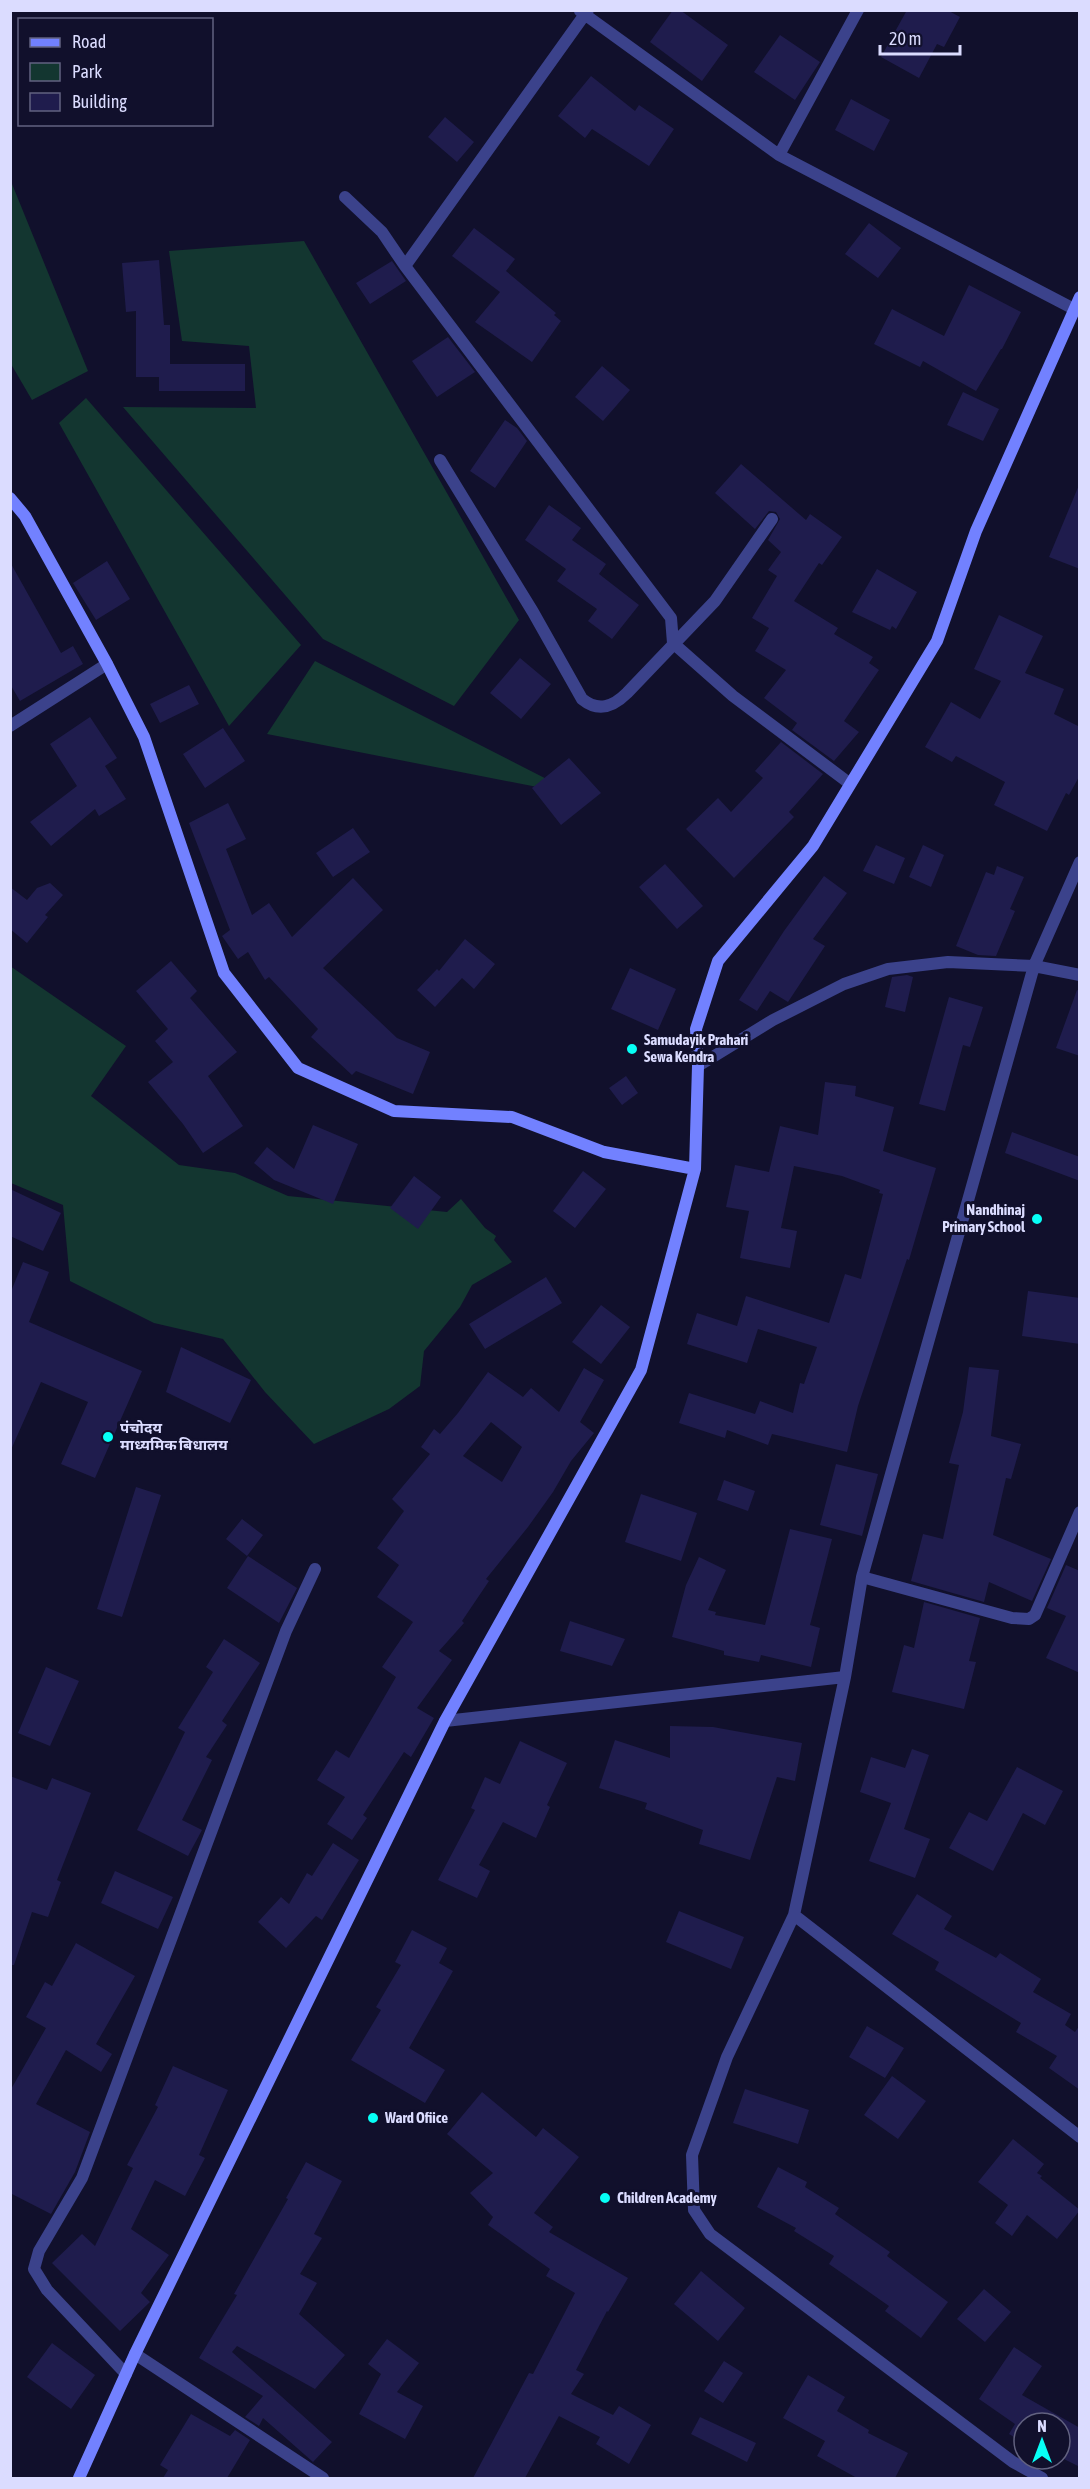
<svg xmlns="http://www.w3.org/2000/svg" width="1090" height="2489" font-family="'Asap Condensed','Noto Sans Devanagari',sans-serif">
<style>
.green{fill:#133630}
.building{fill:#1f1c4d;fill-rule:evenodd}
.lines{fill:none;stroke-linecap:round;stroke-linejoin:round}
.street{stroke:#3b428b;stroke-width:12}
.secondary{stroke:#7281ff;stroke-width:12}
.poi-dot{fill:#07fff6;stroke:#11102c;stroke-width:2}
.labels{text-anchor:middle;stroke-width:6;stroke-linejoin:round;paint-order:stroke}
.poi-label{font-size:15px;font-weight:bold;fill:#dbdcff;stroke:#11102c;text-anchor:start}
</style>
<rect width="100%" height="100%" fill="#11102c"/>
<path class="green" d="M 10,179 L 88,371 L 32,400 L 11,364 Z
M 304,241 L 519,620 L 454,706 L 323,639 L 123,407 L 256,408 L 249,346 L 182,341 L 169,251 Z
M 86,398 L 301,645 L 229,726 L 59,423 Z
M 315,661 L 578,795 L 267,734 Z
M 10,966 L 126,1046 L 91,1096 L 179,1165 L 235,1173 L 288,1196 L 447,1212 L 461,1199 L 485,1228 L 496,1236 L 494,1240 L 512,1262 L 472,1285 L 460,1307 L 424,1351 L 420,1386 L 389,1409 L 314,1444 L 265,1392 L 223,1339 L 154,1323 L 70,1281 L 63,1205 L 11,1183 Z"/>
<path class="building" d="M 673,10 L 680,10 L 728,45 L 702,81 L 650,42 Z
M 907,10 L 947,10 L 960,17 L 944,47 L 937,44 L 919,78 L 881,57 Z
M 780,35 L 820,62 L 795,100 L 754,72 Z
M 591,76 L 635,111 L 639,105 L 674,129 L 649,166 L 592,129 L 585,138 L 558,116 Z
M 851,99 L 890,120 L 874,151 L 835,130 Z
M 445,117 L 474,142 L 457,162 L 428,137 Z
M 869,223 L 901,248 L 878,278 L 845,254 Z
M 474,228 L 515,259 L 506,271 L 556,313 L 554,315 L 561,321 L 532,362 L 475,322 L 500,292 L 452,256 Z
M 159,260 L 164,325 L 170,325 L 170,364 L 245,364 L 245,391 L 159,391 L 159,377 L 136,377 L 136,311 L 126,312 L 122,263 Z
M 392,261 L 406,281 L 370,304 L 356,283 Z
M 969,285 L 1021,312 L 1002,349 L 1001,349 L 976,391 L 923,361 L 920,367 L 874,344 L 892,309 L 944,336 Z
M 448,337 L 475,372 L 437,397 L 412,361 Z
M 602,366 L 630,390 L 603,421 L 575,397 Z
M 963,392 L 999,409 L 983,441 L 947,425 Z
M 505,420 L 517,428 L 527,441 L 495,488 L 470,471 Z
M 741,464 L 806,520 L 810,514 L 842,537 L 822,565 L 819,563 L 794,601 L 838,628 L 834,634 L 873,657 L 869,663 L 879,670 L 844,721 L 859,732 L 834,761 L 792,730 L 797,723 L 764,698 L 786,670 L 755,651 L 769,628 L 752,618 L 777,576 L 768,570 L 781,552 L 768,540 L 780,519 L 776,512 L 769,511 L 755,529 L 715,493 Z
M 1079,485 L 1080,485 L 1080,569 L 1049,557 Z
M 549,505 L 581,528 L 572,540 L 606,564 L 599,574 L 639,605 L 612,639 L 588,621 L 597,609 L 557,581 L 566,569 L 525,540 Z
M 107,561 L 130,599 L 96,620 L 73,583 Z
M 10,562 L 61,653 L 73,646 L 83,664 L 20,701 L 10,684 Z
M 877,569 L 917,592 L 896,629 L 892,626 L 890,630 L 852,612 Z
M 999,615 L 1043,636 L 1025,673 L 1064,689 L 1054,714 L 1080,727 L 1080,775 L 1069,795 L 1066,793 L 1047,831 L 994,805 L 1005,782 L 956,756 L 952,762 L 925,747 L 951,702 L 980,719 L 1001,681 L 974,669 Z
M 520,658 L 551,684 L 521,719 L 490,693 Z
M 189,685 L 199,704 L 160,723 L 150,704 Z
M 90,717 L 117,758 L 105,766 L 126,799 L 99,816 L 95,809 L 51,846 L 30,822 L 77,786 L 50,744 Z
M 223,728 L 245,761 L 205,788 L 183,754 Z
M 781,742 L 823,774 L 789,812 L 794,817 L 734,878 L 686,829 L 718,798 L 731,812 L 763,778 L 755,771 Z
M 569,758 L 601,793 L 561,825 L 532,788 Z
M 228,803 L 246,839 L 226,849 L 252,915 L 269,903 L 292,937 L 353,878 L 383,910 L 323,968 L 397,1038 L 430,1052 L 413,1094 L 356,1071 L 352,1075 L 311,1037 L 318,1029 L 269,977 L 265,980 L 248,952 L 238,959 L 222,936 L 230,930 L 189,823 Z
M 353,828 L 370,852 L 333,877 L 316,853 Z
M 876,845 L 905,858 L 894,884 L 863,871 Z
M 923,845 L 944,855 L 931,887 L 909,877 Z
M 665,864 L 703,906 L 677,929 L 639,887 Z
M 997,866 L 1024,877 L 1010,909 L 1015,911 L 996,956 L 978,955 L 956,946 L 986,872 L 994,875 Z
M 824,876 L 847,893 L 813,939 L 825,946 L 788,1002 L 770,991 L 757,1011 L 739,1000 L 784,931 Z
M 50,883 L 63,895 L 45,915 L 48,917 L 27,943 L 10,929 L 10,887 L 27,900 L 37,888 Z
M 465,939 L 495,964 L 474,989 L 462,978 L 435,1007 L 417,990 L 437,969 L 439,971 Z
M 171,961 L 197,991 L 190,998 L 237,1052 L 208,1076 L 243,1126 L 203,1153 L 183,1124 L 148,1082 L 173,1062 L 155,1041 L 168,1029 L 136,991 Z
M 630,968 L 676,989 L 658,1030 L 611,1009 Z
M 907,975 L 913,977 L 905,1012 L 885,1007 L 892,977 Z
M 1077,990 L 1080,991 L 1080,1056 L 1056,1048 Z
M 949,997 L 983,1007 L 970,1047 L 963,1045 L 945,1111 L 919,1104 Z
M 626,1076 L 638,1093 L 622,1105 L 609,1088 Z
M 825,1082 L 856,1086 L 855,1096 L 894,1107 L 883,1151 L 936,1168 L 909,1260 L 907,1259 L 858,1406 L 847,1452 L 772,1434 L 768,1445 L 727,1430 L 725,1438 L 679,1423 L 689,1393 L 755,1414 L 760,1401 L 793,1413 L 800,1383 L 804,1384 L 817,1347 L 758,1329 L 747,1363 L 687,1344 L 697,1313 L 737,1326 L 746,1296 L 829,1323 L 845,1274 L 861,1279 L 883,1194 L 879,1193 L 880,1190 L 842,1176 L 794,1166 L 781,1228 L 797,1231 L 790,1268 L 740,1258 L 749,1211 L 726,1207 L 735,1165 L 769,1172 L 780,1126 L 818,1135 Z
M 313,1125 L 358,1144 L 333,1204 L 274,1180 L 254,1163 L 267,1147 L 294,1169 Z
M 1012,1132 L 1080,1157 L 1080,1181 L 1005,1153 Z
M 583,1171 L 606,1189 L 575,1228 L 553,1211 Z
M 414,1176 L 441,1197 L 418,1229 L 390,1208 Z
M 10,1189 L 61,1213 L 43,1251 L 10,1236 Z
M 23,1262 L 49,1272 L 29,1322 L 142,1371 L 95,1478 L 61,1464 L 88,1402 L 41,1382 L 10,1452 L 10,1294 Z
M 546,1277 L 562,1303 L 485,1349 L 469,1324 Z
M 1028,1291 L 1080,1298 L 1080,1344 L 1022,1336 Z
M 601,1305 L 630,1327 L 601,1364 L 572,1342 Z
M 181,1347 L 251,1380 L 230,1423 L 166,1392 Z
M 969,1367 L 999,1370 L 991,1436 L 1021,1444 L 1011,1479 L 1006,1478 L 993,1535 L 1051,1559 L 1032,1601 L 989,1582 L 984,1602 L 911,1581 L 923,1534 L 943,1539 L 959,1465 L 949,1463 L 963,1412 Z
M 584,1368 L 604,1380 L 580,1422 L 594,1433 L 571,1461 L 553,1492 L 528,1527 L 486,1579 L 489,1581 L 462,1621 L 464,1623 L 439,1651 L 452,1660 L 417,1708 L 434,1718 L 411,1757 L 404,1752 L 363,1815 L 367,1818 L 352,1840 L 327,1824 L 345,1797 L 317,1780 L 336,1750 L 349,1758 L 396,1677 L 382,1667 L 413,1622 L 377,1597 L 399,1565 L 377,1548 L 404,1511 L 392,1499 L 430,1454 L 421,1447 L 434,1429 L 440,1434 L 458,1413 L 488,1372 L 523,1397 L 531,1388 L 559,1412 ZM 491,1422 L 522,1447 L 502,1482 L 463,1456 Z
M 836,1464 L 878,1474 L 862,1536 L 820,1525 Z
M 724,1480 L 755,1491 L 748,1511 L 717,1500 Z
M 136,1487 L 161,1495 L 122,1617 L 97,1609 Z
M 641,1494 L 697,1513 L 681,1561 L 625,1542 Z
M 242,1519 L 263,1535 L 247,1556 L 226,1539 Z
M 790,1529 L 832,1539 L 810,1625 L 820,1628 L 811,1667 L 761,1655 L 759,1662 L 724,1655 L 724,1651 L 672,1637 L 686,1585 L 699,1557 L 726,1570 L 708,1610 L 716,1612 L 715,1615 L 765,1625 Z
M 248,1556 L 297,1588 L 279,1623 L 227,1588 Z
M 1066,1565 L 1080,1571 L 1080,1673 L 1046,1658 L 1066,1616 L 1047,1608 Z
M 924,1602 L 980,1618 L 969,1661 L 976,1662 L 964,1709 L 892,1692 L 904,1645 L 914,1648 Z
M 570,1621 L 625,1639 L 612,1666 L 560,1651 Z
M 224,1639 L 260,1663 L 222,1721 L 227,1725 L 206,1757 L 212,1760 L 182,1820 L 202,1830 L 188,1856 L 137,1830 L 185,1732 L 178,1728 L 213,1672 L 206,1667 Z
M 46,1667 L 79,1681 L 50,1746 L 18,1733 Z
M 670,1726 L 713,1727 L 802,1743 L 795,1781 L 777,1777 L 750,1860 L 699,1844 L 703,1830 L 645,1809 L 647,1803 L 599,1788 L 615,1740 L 670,1758 Z
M 520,1741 L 567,1763 L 547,1805 L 550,1807 L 536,1838 L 503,1822 L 479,1865 L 490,1871 L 477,1898 L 438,1880 L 475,1810 L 471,1808 L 485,1777 L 500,1784 Z
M 912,1749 L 929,1755 L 904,1829 L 930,1839 L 915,1878 L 869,1861 L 891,1803 L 860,1792 L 871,1757 L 905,1768 Z
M 1017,1767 L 1063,1791 L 1045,1825 L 1023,1813 L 993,1871 L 949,1848 L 969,1812 L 987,1821 Z
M 10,1776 L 47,1790 L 52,1778 L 91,1793 L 57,1880 L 61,1882 L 48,1917 L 32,1912 L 14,1965 L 10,1965 Z
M 333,1843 L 359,1860 L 322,1920 L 316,1916 L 286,1948 L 258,1922 L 281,1897 L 289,1904 L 307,1873 L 312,1876 Z
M 115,1871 L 173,1897 L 158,1929 L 101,1903 Z
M 917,1894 L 952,1916 L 944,1929 L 996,1958 L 1000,1953 L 1041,1979 L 1033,1992 L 1071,2014 L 1065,2025 L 1075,2032 L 1080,2025 L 1080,2090 L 1049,2068 L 1057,2056 L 1016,2032 L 1021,2023 L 935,1970 L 939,1962 L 892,1934 Z
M 679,1911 L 744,1937 L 731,1969 L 666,1942 Z
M 412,1930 L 447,1948 L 439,1963 L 453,1971 L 409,2048 L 445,2070 L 425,2103 L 351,2060 L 381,2010 L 376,2007 L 401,1965 L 395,1962 Z
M 76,1943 L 135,1976 L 96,2044 L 112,2054 L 101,2072 L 66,2050 L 36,2104 L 90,2132 L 75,2172 L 51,2214 L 10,2193 L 10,2091 L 46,2028 L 26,2017 L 45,1982 L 52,1986 Z
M 867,2026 L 904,2048 L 885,2078 L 849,2057 Z
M 173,2066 L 228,2090 L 199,2155 L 205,2158 L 185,2196 L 155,2180 L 131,2229 L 169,2255 L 141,2293 L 150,2302 L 120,2331 L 52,2263 L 82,2234 L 95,2246 L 133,2168 L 127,2165 L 158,2107 L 155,2105 Z
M 892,2076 L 926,2101 L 898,2139 L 864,2115 Z
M 745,2089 L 809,2110 L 798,2144 L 733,2123 Z
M 482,2092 L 536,2137 L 543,2128 L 579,2157 L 534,2213 L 553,2227 L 549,2232 L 628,2278 L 608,2312 L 607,2311 L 576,2370 L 584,2374 L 571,2394 L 613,2415 L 619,2406 L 651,2425 L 629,2464 L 596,2444 L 600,2437 L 559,2416 L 525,2478 L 473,2478 L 529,2373 L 533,2374 L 575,2293 L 546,2276 L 550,2269 L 488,2225 L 493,2217 L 470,2193 L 493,2173 L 447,2134 Z
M 1013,2139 L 1044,2164 L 1037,2173 L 1042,2176 L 1040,2178 L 1080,2210 L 1057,2239 L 1027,2215 L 1012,2236 L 995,2223 L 1008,2205 L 978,2182 Z
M 306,2162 L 342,2181 L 314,2234 L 322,2238 L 300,2274 L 317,2283 L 299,2314 L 345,2355 L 315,2389 L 237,2346 L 232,2352 L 332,2442 L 313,2462 L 263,2418 L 259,2426 L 245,2417 L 263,2396 L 199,2358 L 237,2295 L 234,2294 L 288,2199 L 286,2198 Z
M 778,2167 L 807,2182 L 805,2187 L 839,2208 L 835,2214 L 890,2252 L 887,2256 L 948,2302 L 921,2338 L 885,2311 L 889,2306 L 829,2264 L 834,2256 L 794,2231 L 796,2228 L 757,2207 Z
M 701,2271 L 745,2308 L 718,2341 L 674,2304 Z
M 984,2289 L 1011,2312 L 985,2342 L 957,2319 Z
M 387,2339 L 419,2363 L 397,2392 L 423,2406 L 405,2439 L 359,2414 L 381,2374 L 368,2364 Z
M 52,2343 L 95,2375 L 71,2409 L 27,2377 Z
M 1014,2347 L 1042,2366 L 1022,2395 L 1080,2428 L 1080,2467 L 1060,2457 L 1060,2423 L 1024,2423 L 1024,2443 L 1009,2434 L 1015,2424 L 979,2399 Z
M 724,2361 L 743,2373 L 723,2403 L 704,2391 Z
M 808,2375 L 845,2397 L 837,2411 L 869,2430 L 868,2433 L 908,2453 L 895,2478 L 857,2478 L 817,2456 L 825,2441 L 783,2418 Z
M 191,2414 L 230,2436 L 235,2430 L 250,2440 L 227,2478 L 163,2478 L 168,2470 L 160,2465 Z
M 700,2417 L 756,2443 L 747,2462 L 691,2434 Z"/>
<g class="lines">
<path class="street" d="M 858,10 L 779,155 L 1074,309
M 580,11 L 779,155
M 345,197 L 382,232 L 405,266 L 671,618 L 673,643 L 733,696 L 849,783
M 405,266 L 588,10
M 440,460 L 533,612 L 582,699 C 598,712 613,707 627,693 L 715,601 L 772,519
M 10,726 L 107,664
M 698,1066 L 773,1020 L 844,984 L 888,969 L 948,962 L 1034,966 L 1080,975
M 862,1577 L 1012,1618 L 1029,1619 L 1035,1615 L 1080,1512
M 445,1721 L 845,1677
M 794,1915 L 1080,2137
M 135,2354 L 323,2478
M 126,2374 L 47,2290 L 34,2269 L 39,2251 L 82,2178 L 286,1631 L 315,1569
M 1042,2478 L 1013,2462 L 710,2234 L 694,2210 L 692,2155 L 727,2057 L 794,1915 L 845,1677 L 862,1577 L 1034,966 L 1080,862"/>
<path class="secondary" d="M 10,498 L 25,516 L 107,664 L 144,737 L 224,973 L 298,1068 L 394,1111 L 512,1117 L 604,1152 L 695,1169
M 79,2478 L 135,2354 L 445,1721 L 641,1370 L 695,1169 L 698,1066 L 696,1029 L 718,961 L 813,846 L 937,641 L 976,531 L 1080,297"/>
</g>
<g class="poi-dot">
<circle cx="632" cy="1049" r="6"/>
<circle cx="1037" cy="1219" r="6"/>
<circle cx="108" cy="1437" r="6"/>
<circle cx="373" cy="2118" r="6"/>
<circle cx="605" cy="2198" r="6"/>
</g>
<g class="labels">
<g class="poi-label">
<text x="644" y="1045">Samudayik Prahari<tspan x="644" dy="17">Sewa Kendra</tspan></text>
<text x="1025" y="1215" text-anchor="end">Nandhinaj<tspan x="1025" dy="17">Primary School</tspan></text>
<text x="120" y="1433">पंचोदय<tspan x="120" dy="17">माध्यमिक बिधालय</tspan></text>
<text x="385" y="2123">Ward Ofiice</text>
<text x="617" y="2203">Children Academy</text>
</g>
</g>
<rect width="1090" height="2489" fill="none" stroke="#dbdcff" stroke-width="24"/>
<rect x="18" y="18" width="195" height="108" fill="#11102c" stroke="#626280" stroke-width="1.5"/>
<rect x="30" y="38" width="30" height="9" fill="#7281ff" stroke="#626280" stroke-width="1.5"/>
<text x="72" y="48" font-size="18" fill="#dbdcff">Road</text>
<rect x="30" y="63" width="30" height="18" fill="#133630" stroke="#626280" stroke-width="1.5"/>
<text x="72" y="78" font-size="18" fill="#dbdcff">Park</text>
<rect x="30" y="93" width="30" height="18" fill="#1f1c4d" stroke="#626280" stroke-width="1.5"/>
<text x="72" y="108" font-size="18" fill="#dbdcff">Building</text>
<g transform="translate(1042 2441)"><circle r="28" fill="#11102c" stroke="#626280" stroke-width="1.5"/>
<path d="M0-4.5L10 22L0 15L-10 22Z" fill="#07fff6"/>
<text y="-9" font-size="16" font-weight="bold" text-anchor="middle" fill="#dbdcff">N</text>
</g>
<path d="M880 45v9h80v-9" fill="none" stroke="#dbdcff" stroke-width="3"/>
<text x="889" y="45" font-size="18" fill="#dbdcff" stroke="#11102c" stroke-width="4.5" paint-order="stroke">20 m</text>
</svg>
